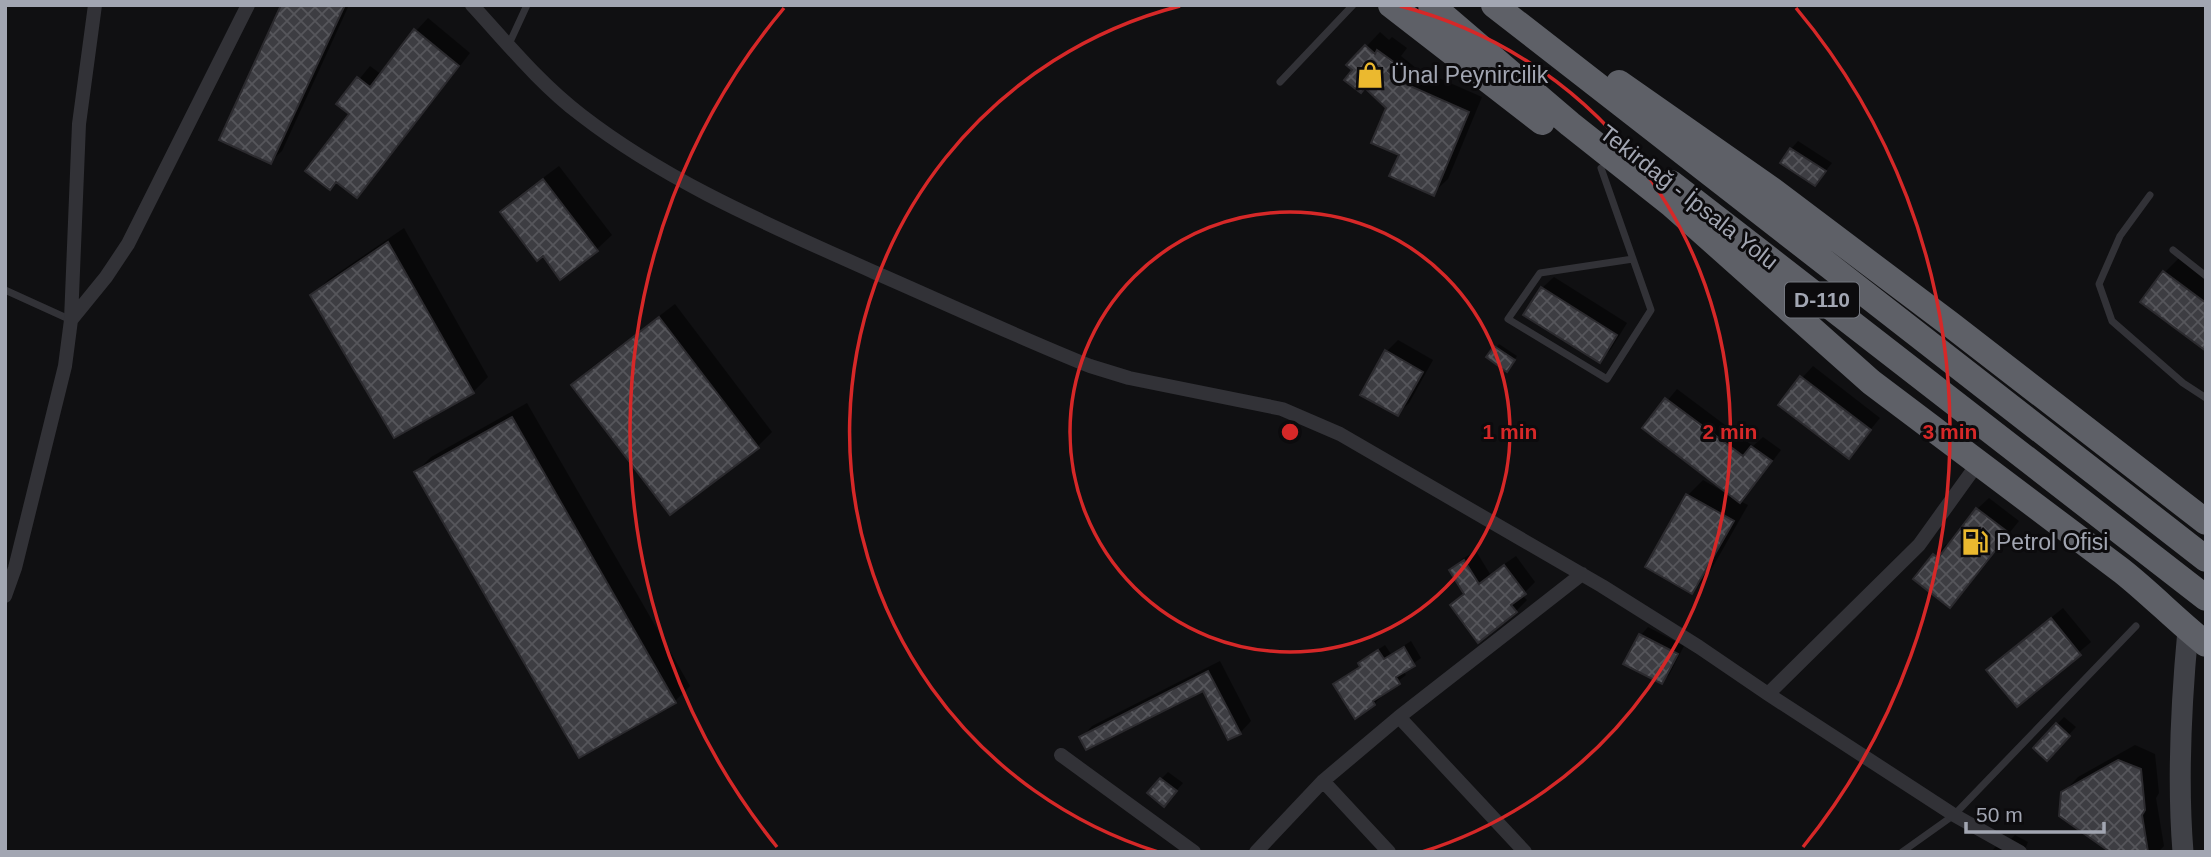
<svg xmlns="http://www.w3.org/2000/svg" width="2211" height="857" font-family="Helvetica,sans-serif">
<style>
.shadow{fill:#0007}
.building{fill:url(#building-cross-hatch);stroke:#2b2a2e;stroke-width:2}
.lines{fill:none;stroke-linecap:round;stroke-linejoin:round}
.lane{stroke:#323237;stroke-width:7}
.street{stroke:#323237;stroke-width:14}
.secondary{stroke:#404147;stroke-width:21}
.highway{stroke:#5e6067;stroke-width:26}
.ring{fill:none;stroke:#d62828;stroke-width:3.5}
.labels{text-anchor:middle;stroke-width:6;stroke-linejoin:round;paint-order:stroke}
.shield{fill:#0c0b0d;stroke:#757880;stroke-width:2}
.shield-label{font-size:21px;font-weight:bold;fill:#a2a6b2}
.poi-label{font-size:23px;fill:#a2a6b2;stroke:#0c0b0d;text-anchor:start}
.street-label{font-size:23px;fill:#a2a6b2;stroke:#0c0b0d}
.centre{fill:#d62828;stroke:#0c0b0d;stroke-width:3.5}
.ring-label{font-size:21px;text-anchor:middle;font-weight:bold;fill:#d62828;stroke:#0c0b0d;stroke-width:6;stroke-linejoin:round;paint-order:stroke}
</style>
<defs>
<pattern id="building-cross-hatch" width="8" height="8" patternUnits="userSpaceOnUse" patternTransform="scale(1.75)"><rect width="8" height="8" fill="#3d3d42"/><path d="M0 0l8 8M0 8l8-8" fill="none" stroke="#56565b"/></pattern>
</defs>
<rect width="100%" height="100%" fill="#101012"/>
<path class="shadow" d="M 283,5 L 349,5 L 282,151 L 270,162 Z
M 428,18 L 470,53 L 369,184 L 357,196 L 352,113 L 339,104 L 370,66 L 382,75 L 416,31 Z
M 1380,32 L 1389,40 L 1392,37 L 1407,48 L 1401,56 L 1416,68 L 1482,97 L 1448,179 L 1433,193 L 1401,154 L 1388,108 L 1366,47 Z
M 1798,141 L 1832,163 L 1815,184 L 1791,149 Z
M 559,166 L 612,235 L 596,250 L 543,254 L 502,212 L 517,197 Z
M 404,228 L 488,377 L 473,392 L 313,295 L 328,280 Z
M 2180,257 L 2206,277 L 2206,349 L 2165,272 Z
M 1554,277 L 1627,323 L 1611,349 L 1600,361 L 1542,288 Z
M 675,304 L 772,432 L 757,447 L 573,385 L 588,370 Z
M 1398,340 L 1433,360 L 1409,403 L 1397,414 L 1387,351 Z
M 1499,344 L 1517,356 L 1510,366 L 1489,357 Z
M 1813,366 L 1880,418 L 1849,456 L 1802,378 Z
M 1677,389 L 1753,446 L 1763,437 L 1781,450 L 1751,490 L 1740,501 L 1748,505 L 1707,577 L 1692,592 L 1688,495 L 1703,480 L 1729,495 L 1730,493 L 1645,428 Z
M 527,403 L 690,686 L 675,701 L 579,756 L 416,472 L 431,457 Z
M 1989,498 L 2019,521 L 1950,606 L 1915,579 L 1946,544 L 1949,546 L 1977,509 Z
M 1476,551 L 1490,574 L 1516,556 L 1535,582 L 1522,595 L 1527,600 L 1516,611 L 1452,605 L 1465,592 L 1452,570 L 1462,559 Z
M 2063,608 L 2091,642 L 2017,705 L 2000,659 Z
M 1648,627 L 1684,646 L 1669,675 L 1661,682 L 1626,663 L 1641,635 Z
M 1411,641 L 1421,658 L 1403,671 L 1406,675 L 1380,695 L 1381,697 L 1374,704 L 1335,685 L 1361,665 L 1360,663 L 1367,657 L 1385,645 L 1391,654 Z
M 1220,661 L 1251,721 L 1240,733 L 1204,688 L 1081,738 L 1092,726 Z
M 2064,717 L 2076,727 L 2047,758 L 2035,748 Z
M 2135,745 L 2155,754 L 2159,793 L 2156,798 L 2164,846 L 2158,852 L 2113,852 L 2063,793 L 2078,777 Z
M 1168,772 L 1183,783 L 1171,797 L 1161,779 Z
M 2015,835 L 2028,842 L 2024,852 L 1991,852 L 1998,844 L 2003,847 Z"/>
<path class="building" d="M 281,5 L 345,5 L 271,164 L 219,140 Z
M 414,29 L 459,66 L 357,198 L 336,182 L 330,190 L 305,171 L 349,114 L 336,104 L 357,77 L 370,87 Z
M 1365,45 L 1375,54 L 1377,50 L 1395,63 L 1388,71 L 1401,82 L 1469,112 L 1434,196 L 1389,176 L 1399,155 L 1371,143 L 1386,108 L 1365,88 L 1361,93 L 1344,80 L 1352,70 L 1346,65 Z
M 1790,148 L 1826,171 L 1815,186 L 1780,163 Z
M 543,179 L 598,251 L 560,280 L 543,256 L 537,261 L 500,212 Z
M 388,242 L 474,393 L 394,438 L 310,295 Z
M 2163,271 L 2206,303 L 2206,351 L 2140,302 Z
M 1541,287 L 1617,335 L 1600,363 L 1523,315 Z
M 659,317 L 759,448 L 670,515 L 571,385 Z
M 1494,346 L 1515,360 L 1507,372 L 1486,357 Z
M 1385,350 L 1423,372 L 1398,416 L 1360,395 Z
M 1800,376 L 1871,430 L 1849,459 L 1778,405 Z
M 1665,398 L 1743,456 L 1751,446 L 1772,461 L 1740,503 L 1642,428 Z
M 512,417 L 676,703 L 579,758 L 414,472 Z
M 1686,494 L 1734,521 L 1692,594 L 1645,567 Z
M 1976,508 L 2009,533 L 1950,608 L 1913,579 L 1933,554 L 1938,558 Z
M 1464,560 L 1479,584 L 1504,565 L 1526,594 L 1511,605 L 1517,612 L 1478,643 L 1450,605 L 1464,594 L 1449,570 Z
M 2051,618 L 2081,655 L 2017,707 L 1986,670 Z
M 1639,634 L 1678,654 L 1662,684 L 1623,664 Z
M 1404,647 L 1415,666 L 1396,677 L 1400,684 L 1373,701 L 1375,705 L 1355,719 L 1333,684 L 1360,667 L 1358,663 L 1378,650 L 1384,659 Z
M 1208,671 L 1241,734 L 1228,740 L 1203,691 L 1086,750 L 1079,737 Z
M 2056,723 L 2070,736 L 2047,761 L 2033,748 Z
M 2118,760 L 2141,769 L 2145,810 L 2142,815 L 2148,852 L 2110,852 L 2059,816 L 2061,792 Z
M 1160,778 L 1177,791 L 1164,807 L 1147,793 Z"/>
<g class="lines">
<path class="lane" d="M 509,44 L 527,5
M 1280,82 L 1353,5
M 1601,168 L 1651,310 L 1607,379 L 1508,319 L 1540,273 L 1633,259
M 2150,195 L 2120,236 L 2099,284 L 2112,321 L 2183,383 L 2206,398
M 2173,250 L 2206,276
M 5,290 L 71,320
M 1902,852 L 1954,815 L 2136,626"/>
<path class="street" d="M 472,5 C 507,43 540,84 581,115 C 670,184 774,227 876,273 C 947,304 1018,337 1090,366 L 1129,378 L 1282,409 L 1340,434 L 1602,586 L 1699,647 L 1768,694 L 1954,815 L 2020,852
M 71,320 L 106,277 L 128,244 L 248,5
M 5,596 L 15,568 L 65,366 L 71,320 L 79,124 L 95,5
M 1768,694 L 1919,545 L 1978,463
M 1399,717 L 1525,852
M 1061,755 L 1194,852
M 1323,781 L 1389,852
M 1256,852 L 1323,781 L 1399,717 L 1582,574"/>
<path class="secondary" d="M 2183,852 C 2177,778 2181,704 2188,630"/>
<path class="highway" d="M 1391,5 L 1542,122
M 1431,5 L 1570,124 L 1671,204 L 1871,382 L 2122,571 C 2151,594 2177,621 2206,644
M 1494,5 L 2206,559
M 1619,83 L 1772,190 L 1950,324 L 2206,522
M 1671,183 L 2206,598"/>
</g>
<g class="ring">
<circle cx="1290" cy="432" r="220"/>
<path d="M1158 852A440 440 0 0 1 1180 6M1400 6A440 440 0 0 1 1422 852"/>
<path d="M777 847A660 660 0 0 1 784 8M1796 8A660 660 0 0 1 1803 847"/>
</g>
<defs>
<symbol id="shop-bare" viewBox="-9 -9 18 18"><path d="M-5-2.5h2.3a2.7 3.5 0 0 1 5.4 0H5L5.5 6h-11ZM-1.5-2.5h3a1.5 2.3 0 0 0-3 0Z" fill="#ebb92f" stroke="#0c0b0d" stroke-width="2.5" paint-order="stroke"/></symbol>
<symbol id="fuel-bare" viewBox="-9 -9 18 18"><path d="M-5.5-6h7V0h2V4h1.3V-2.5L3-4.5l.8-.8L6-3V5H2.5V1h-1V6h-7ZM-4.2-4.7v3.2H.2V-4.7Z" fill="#ebb92f" stroke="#0c0b0d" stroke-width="2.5" paint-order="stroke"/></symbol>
</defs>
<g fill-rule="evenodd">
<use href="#shop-bare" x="1351" y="56" width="38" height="38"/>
<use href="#fuel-bare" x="1956" y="523" width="38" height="38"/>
</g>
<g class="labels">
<rect class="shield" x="1785" y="282.5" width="74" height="35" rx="5"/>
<g class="shield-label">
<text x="1822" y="307">D-110</text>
</g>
<g class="poi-label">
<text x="1391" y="83">Ünal Peynircilik</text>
<text x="1996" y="550">Petrol Ofisi</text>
</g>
<g class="street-label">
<text transform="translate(1689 197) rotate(38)" y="8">Tekirdağ - İpsala Yolu</text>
</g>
</g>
<circle cx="1290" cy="432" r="10" class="centre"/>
<g class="ring-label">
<text x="1510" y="439">1 min</text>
<text x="1730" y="439">2 min</text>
<text x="1950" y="439">3 min</text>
</g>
<rect width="2211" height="857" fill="none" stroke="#a2a6b2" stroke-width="14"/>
<path d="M1966 822v10h138v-10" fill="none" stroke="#a2a6b2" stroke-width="3.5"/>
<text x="1976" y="822" font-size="21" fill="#a2a6b2" stroke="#0c0b0d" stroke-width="5" paint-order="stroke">50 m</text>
</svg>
